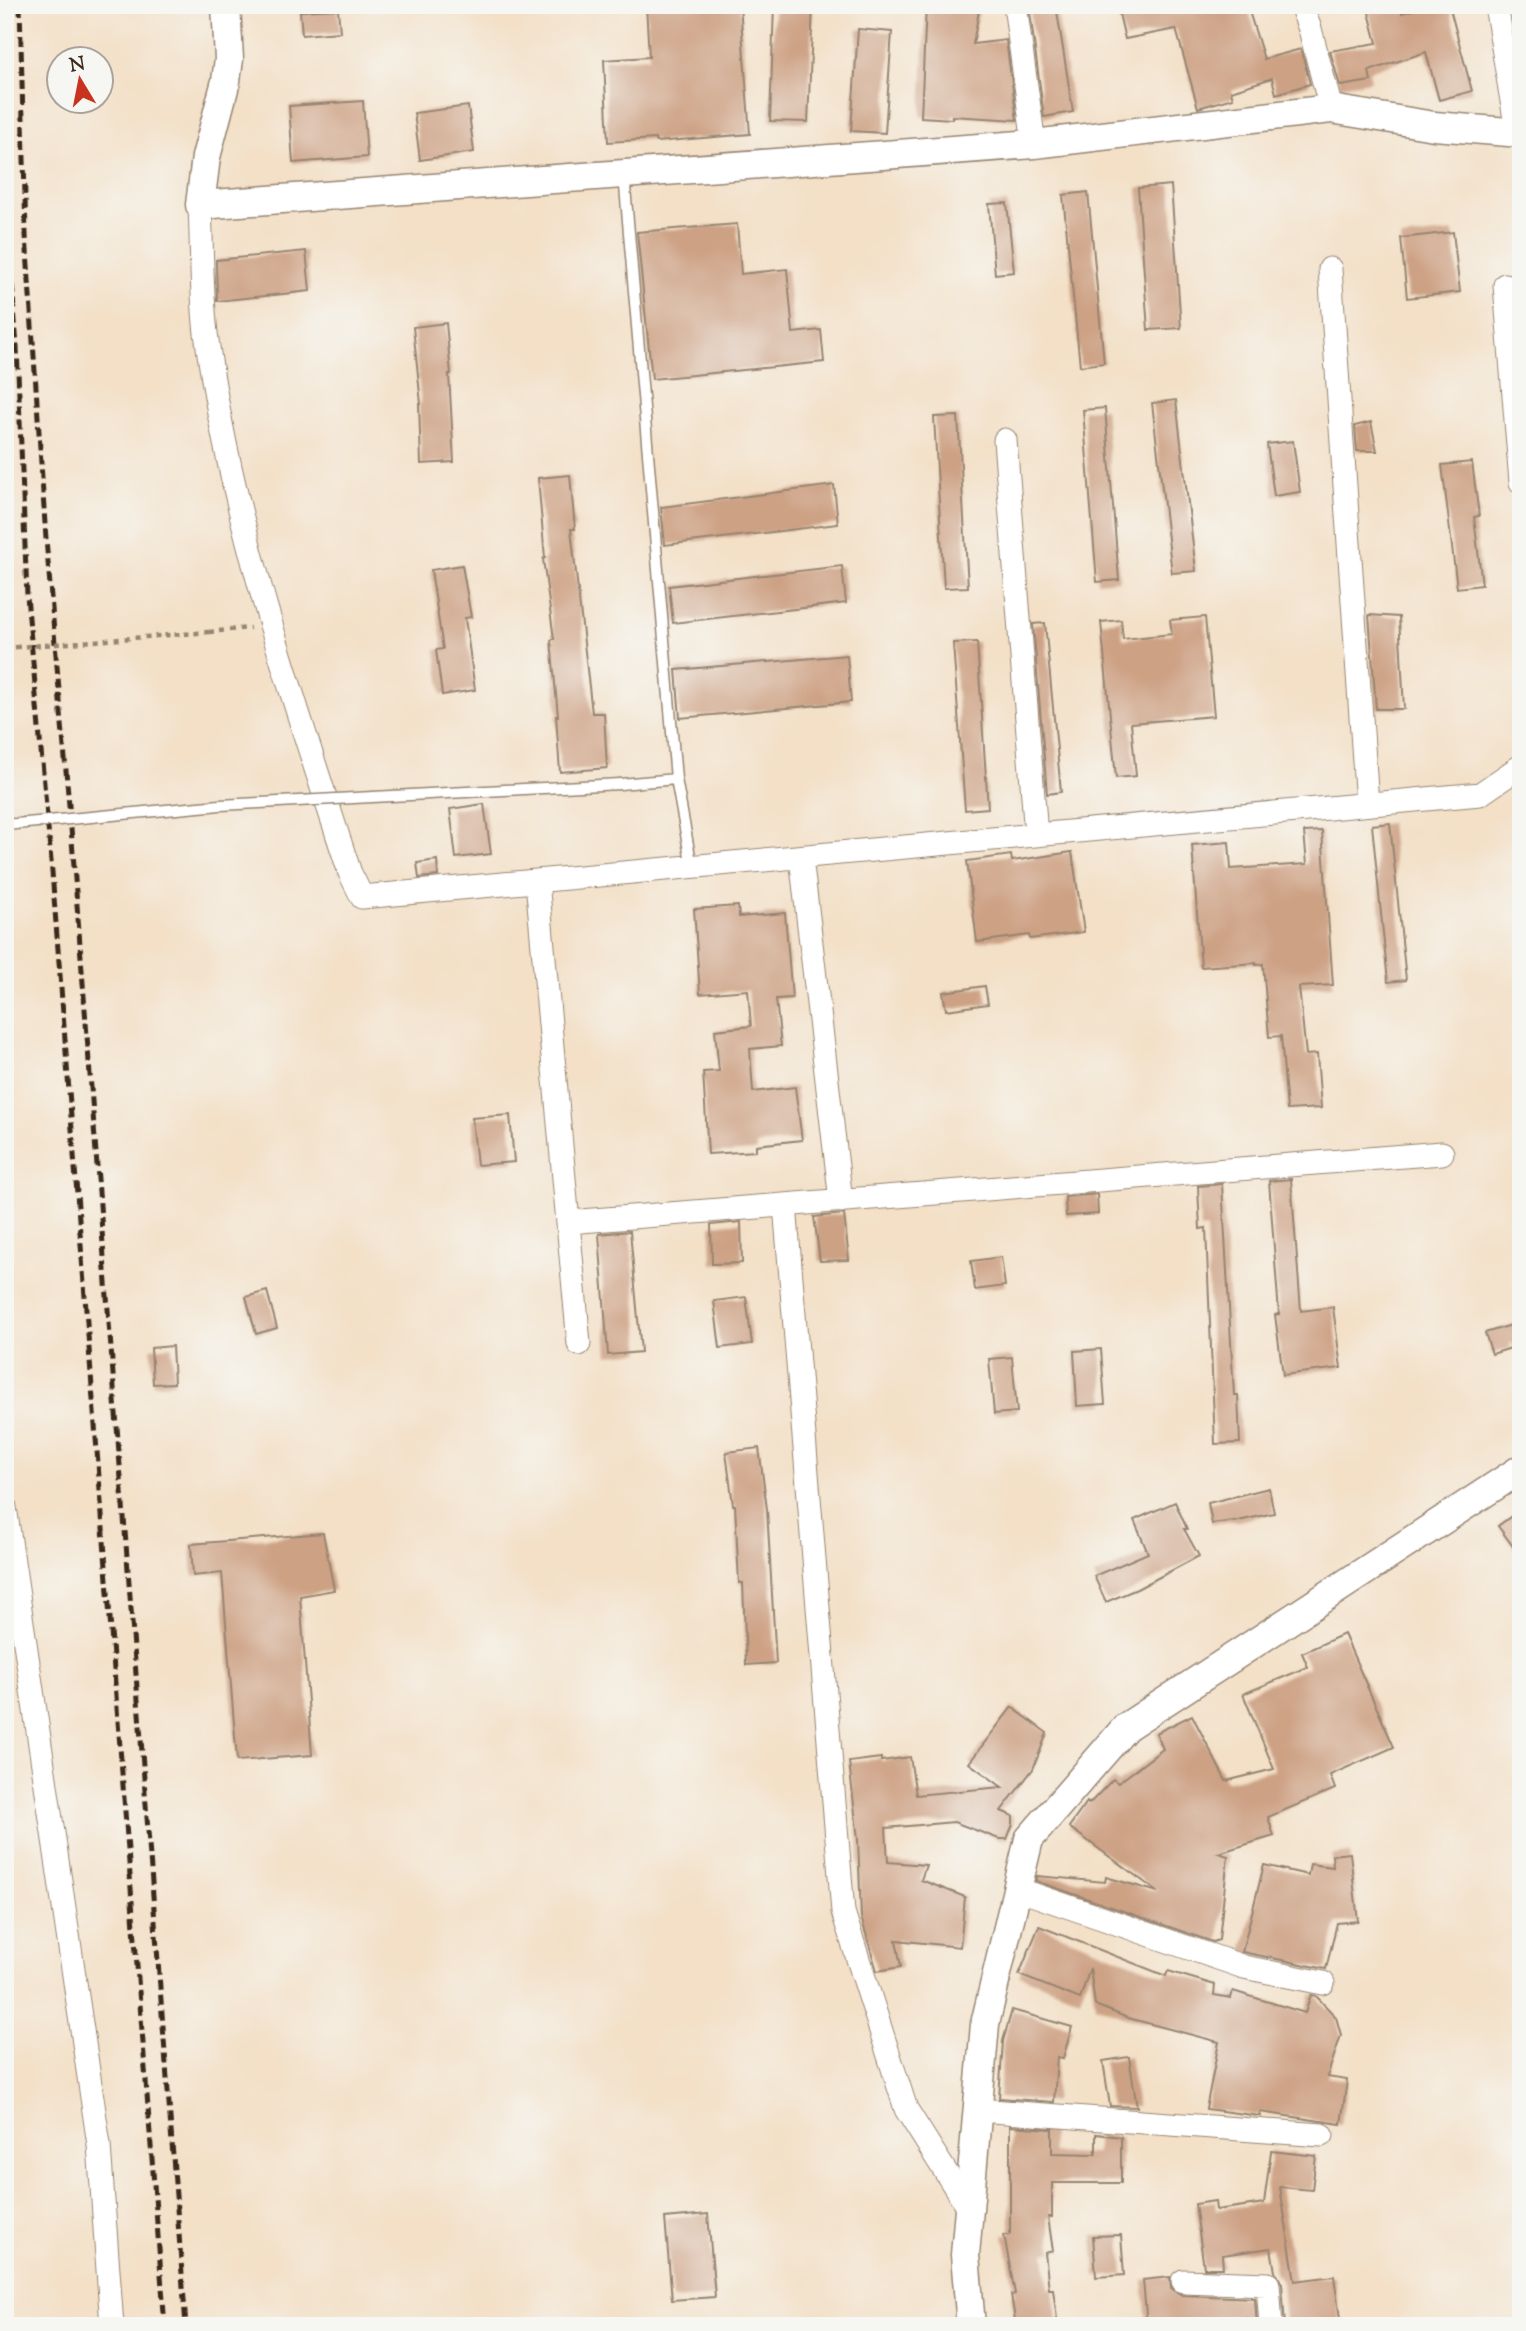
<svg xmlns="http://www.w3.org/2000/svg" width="1526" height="2331" font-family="'Sorts Mill Goudy',serif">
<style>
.building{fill:#cda184}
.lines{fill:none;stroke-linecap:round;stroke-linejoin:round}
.service-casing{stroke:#978572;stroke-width:13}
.minor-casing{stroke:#978572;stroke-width:25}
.tertiary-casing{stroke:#978572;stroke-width:31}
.path{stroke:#978572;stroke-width:4.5;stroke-dasharray:5 5;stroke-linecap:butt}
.service{stroke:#fff;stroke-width:10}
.minor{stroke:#fff;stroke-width:23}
.tertiary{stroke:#fff;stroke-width:28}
.rail{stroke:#3b2a1e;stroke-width:5;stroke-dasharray:10 5;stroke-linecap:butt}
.service-bridge-casing{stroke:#978572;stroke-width:13;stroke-linecap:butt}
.path-bridge{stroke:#978572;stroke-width:4.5;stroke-dasharray:5 5;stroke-linecap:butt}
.service-bridge{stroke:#fff;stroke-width:10}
</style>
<rect width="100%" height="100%" fill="#f6f6f2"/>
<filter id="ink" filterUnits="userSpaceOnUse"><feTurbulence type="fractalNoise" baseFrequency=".0143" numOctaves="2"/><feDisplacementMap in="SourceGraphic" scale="14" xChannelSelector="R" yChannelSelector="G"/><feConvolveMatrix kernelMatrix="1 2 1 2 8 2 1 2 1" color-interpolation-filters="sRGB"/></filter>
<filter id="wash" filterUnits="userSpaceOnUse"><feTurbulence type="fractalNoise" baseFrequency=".00686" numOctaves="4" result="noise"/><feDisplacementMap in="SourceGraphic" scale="28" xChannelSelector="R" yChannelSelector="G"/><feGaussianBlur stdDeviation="1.57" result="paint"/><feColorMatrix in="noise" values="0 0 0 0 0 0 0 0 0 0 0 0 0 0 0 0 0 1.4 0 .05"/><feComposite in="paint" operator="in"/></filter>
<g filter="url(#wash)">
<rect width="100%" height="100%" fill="#f3e0c7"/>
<g id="blocks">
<path class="building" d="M 646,5 L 740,5 L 750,134 L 656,142 L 655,139 L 608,142 L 604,60 L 649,57 Z
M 774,5 L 813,5 L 808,122 L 770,121 Z
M 926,5 L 980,5 L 973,44 L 1006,40 L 1017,120 L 952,116 L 952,119 L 921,117 Z
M 1029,5 L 1056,5 L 1073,112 L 1044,117 Z
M 1117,5 L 1247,5 L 1264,59 L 1301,49 L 1310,84 L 1276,94 L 1272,78 L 1231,91 L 1233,98 L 1198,108 L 1176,29 L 1125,39 Z
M 1367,5 L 1401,5 L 1402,13 L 1430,5 L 1449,5 L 1472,91 L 1439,100 L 1426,52 L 1369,71 L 1371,81 L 1340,86 L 1330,51 L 1377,43 Z
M 338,9 L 340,32 L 302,35 L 300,11 Z
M 858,29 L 892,32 L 885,133 L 851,131 Z
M 363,101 L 367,157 L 293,163 L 289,106 Z
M 468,106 L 474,152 L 420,160 L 414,113 Z
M 1171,185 L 1181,328 L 1148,330 L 1138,188 Z
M 1088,192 L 1104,363 L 1080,366 L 1063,195 Z
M 1007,203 L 1014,272 L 995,274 L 989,204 Z
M 737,224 L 741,274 L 787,269 L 793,333 L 821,330 L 824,362 L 652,379 L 637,232 Z
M 1453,232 L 1460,292 L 1407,298 L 1401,238 Z
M 306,251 L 310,291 L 217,301 L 216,260 Z
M 446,323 L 451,374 L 449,374 L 454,462 L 421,464 L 419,404 L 421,404 L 413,327 Z
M 1176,400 L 1196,571 L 1172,573 L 1152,403 Z
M 1105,408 L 1119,580 L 1097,582 L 1083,410 Z
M 958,416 L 968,587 L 944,588 L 934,417 Z
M 1371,422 L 1377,451 L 1357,451 L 1355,426 Z
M 1293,441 L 1300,492 L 1274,496 L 1267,444 Z
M 1472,462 L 1479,516 L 1474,517 L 1482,585 L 1457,588 L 1442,465 Z
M 570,475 L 575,529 L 571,529 L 592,713 L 604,713 L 607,768 L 560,772 L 556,716 L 558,716 L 551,640 L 554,639 L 543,559 L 545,558 L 538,478 Z
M 834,485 L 838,524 L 665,545 L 661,507 Z
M 462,565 L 471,617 L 465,618 L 475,690 L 442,695 L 436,650 L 443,649 L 431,570 Z
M 842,566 L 846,603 L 673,623 L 669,586 Z
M 1369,615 L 1399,617 L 1404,709 L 1376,709 Z
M 1205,617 L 1214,716 L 1131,723 L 1136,776 L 1116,778 L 1101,622 L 1121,620 L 1123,639 L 1172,634 L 1170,620 Z
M 1045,623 L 1061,792 L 1047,794 L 1033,624 Z
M 977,642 L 988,808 L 965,810 L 953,643 Z
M 847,655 L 851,702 L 680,718 L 676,670 Z
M 484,804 L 491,854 L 456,858 L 450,809 Z
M 1390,823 L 1406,980 L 1388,982 L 1372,825 Z
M 1322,831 L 1333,985 L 1299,987 L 1306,1055 L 1317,1054 L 1321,1108 L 1287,1110 L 1281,1036 L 1269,1037 L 1263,964 L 1256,965 L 1256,963 L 1201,967 L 1192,845 L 1229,842 L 1231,869 L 1307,864 L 1304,832 Z
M 1072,852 L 1084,932 L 1030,939 L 1029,935 L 977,942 L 967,861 L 1011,855 L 1012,861 Z
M 437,860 L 438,876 L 419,878 L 417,863 Z
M 738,906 L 739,917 L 785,913 L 792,998 L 776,999 L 781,1046 L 750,1049 L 753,1092 L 795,1087 L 802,1140 L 756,1145 L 756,1151 L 708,1154 L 703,1072 L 719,1071 L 715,1030 L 751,1026 L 748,990 L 700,994 L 694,909 Z
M 985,986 L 988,1004 L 946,1010 L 943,992 Z
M 510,1115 L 514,1162 L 477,1165 L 472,1118 Z
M 1291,1179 L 1301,1311 L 1333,1307 L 1341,1368 L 1283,1375 L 1275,1315 L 1279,1314 L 1269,1181 Z
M 1222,1184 L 1234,1395 L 1238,1395 L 1240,1443 L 1215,1444 L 1206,1228 L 1200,1229 L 1198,1186 Z
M 1097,1194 L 1098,1214 L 1066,1216 L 1065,1197 Z
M 844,1214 L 849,1260 L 820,1261 L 814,1217 Z
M 741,1222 L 742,1263 L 712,1264 L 711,1225 Z
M 630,1231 L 641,1352 L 608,1355 L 599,1234 Z
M 1001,1257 L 1005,1286 L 975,1290 L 971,1261 Z
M 267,1291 L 277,1328 L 256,1334 L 246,1297 Z
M 746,1297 L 752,1344 L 720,1348 L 714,1301 Z
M 1521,1322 L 1521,1341 L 1510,1344 L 1511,1348 L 1492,1354 L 1485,1333 Z
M 172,1346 L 174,1383 L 153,1384 L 151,1348 Z
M 1101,1349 L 1105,1404 L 1077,1406 L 1074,1351 Z
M 1012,1357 L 1017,1412 L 994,1414 L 989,1359 Z
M 759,1448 L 767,1509 L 776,1663 L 746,1665 L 743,1583 L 739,1583 L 735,1505 L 733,1505 L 726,1452 Z
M 1269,1488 L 1274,1513 L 1234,1522 L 1234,1521 L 1212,1524 L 1208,1503 Z
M 1175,1502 L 1187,1529 L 1184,1529 L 1199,1556 L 1137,1589 L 1106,1602 L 1094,1576 L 1148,1553 L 1134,1520 Z
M 1521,1509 L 1521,1557 L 1498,1526 Z
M 323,1533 L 334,1590 L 300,1596 L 312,1755 L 237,1761 L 222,1573 L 193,1576 L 191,1544 Z
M 1344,1634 L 1394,1747 L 1330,1775 L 1335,1789 L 1268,1817 L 1274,1836 L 1218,1853 L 1228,1856 L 1219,1940 L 1213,1942 L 1036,1881 L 1037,1876 L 1105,1882 L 1106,1877 L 1158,1892 L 1069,1827 L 1087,1802 L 1089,1804 L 1113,1779 L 1118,1783 L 1163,1749 L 1156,1733 L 1192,1715 L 1226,1781 L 1274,1769 L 1243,1694 L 1308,1667 L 1302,1653 Z
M 1012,1707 L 1047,1733 L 1033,1769 L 1001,1811 L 1013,1816 L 1013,1824 L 1007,1839 L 999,1839 L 954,1822 L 886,1828 L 888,1862 L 926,1865 L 921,1880 L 965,1897 L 960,1947 L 896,1940 L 901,1967 L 877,1971 L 861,1917 L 858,1839 L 849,1762 L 881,1758 L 881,1761 L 910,1757 L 916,1795 L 1002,1787 L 969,1763 Z
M 1350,1853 L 1358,1921 L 1337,1923 L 1326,1969 L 1242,1952 L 1264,1865 L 1308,1875 L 1310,1864 L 1333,1867 L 1332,1855 Z
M 1039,1926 L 1166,1976 L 1168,1971 L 1215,1985 L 1214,1995 L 1231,1998 L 1233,1991 L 1305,2013 L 1311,1995 L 1316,1996 L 1336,2017 L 1341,2035 L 1327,2077 L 1347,2080 L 1341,2124 L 1260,2112 L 1260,2116 L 1206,2109 L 1219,2042 L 1128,2018 L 1095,2005 L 1090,1968 L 1080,1999 L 1019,1975 Z
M 1012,2010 L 1072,2027 L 1063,2058 L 1057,2057 L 1054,2102 L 999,2098 L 1003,2041 Z
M 1129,2057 L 1137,2107 L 1110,2106 L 1103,2061 Z
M 1010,2126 L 1052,2129 L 1052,2153 L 1096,2154 L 1096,2134 L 1121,2137 L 1121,2183 L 1052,2183 L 1052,2217 L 1048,2217 L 1053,2251 L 1045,2253 L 1049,2289 L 1053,2289 L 1058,2326 L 1016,2326 L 1011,2295 L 1015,2294 L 1004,2235 L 1010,2235 Z
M 1271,2151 L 1316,2156 L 1312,2190 L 1280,2187 L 1295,2281 L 1334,2276 L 1341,2326 L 1285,2326 L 1282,2283 L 1275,2272 L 1271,2248 L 1222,2255 L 1223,2268 L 1204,2268 L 1195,2204 L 1215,2201 L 1216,2210 L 1264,2203 Z
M 708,2214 L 715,2297 L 672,2300 L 665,2218 Z
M 1121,2235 L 1124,2275 L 1096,2277 L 1093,2236 Z
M 1170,2277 L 1171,2288 L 1182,2295 L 1255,2298 L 1257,2326 L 1246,2326 L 1246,2318 L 1177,2326 L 1147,2326 L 1143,2280 Z"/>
</g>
</g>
<g filter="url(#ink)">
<use href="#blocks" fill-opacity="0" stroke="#978572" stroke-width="2"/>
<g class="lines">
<defs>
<path id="service" d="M 676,779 L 692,867
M 620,784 L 676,779 L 624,175"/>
<path id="minor" d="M 1015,5 L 1034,144
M 1301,5 L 1310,29 L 1331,109
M 1496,5 L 1517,131
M 200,205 C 202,247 201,291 206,333 C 231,519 292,696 350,873 L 362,897 L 1480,794 L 1521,766
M 1330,269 L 1367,804
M 1505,285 L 1521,482
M 1005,440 L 1036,835
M 801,857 L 841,1201
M 537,881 L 579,1344
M 785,1205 L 843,1912 L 906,2109 L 969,2209
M 568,1222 L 1442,1153
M 5,1507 L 99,2145 L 112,2326
M 1017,1889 L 1244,1967 L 1323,1983
M 977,2110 L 1322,2135
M 1183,2281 L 1268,2284 L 1271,2326"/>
<path id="tertiary" d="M 226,5 L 229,59 L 226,81 L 206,157 L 200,205 L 1034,144 L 1331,109 L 1434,126 L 1521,133
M 971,2326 L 965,2255 L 985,2024 L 1029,1839 L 1126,1727 L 1521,1469"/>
</defs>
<use href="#service" class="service-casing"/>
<use href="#minor" class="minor-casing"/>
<use href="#tertiary" class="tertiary-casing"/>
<path class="path" d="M 209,632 L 250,628"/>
<use href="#service" class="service"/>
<use href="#minor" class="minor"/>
<use href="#tertiary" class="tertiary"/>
<path class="rail" d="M 20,5 L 26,235 L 46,539 L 72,840 L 186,2326
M 5,195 L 17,346 L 27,596 L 52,872 L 165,2326"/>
<defs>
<path id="service-bridge" d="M 5,825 L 220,805 L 620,784"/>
</defs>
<use href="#service-bridge" class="service-bridge-casing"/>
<path class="path-bridge" d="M 5,648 L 209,632"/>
<use href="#service-bridge" class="service-bridge"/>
</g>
</g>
<rect width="1526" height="2331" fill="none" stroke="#f6f6f2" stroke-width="28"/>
<g transform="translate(80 80) rotate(350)"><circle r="33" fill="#f6f6f2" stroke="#aba49d" stroke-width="2"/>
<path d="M0-5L12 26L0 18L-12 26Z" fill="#c8321e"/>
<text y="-10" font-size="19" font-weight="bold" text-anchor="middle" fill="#3b2a1e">N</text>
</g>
</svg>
